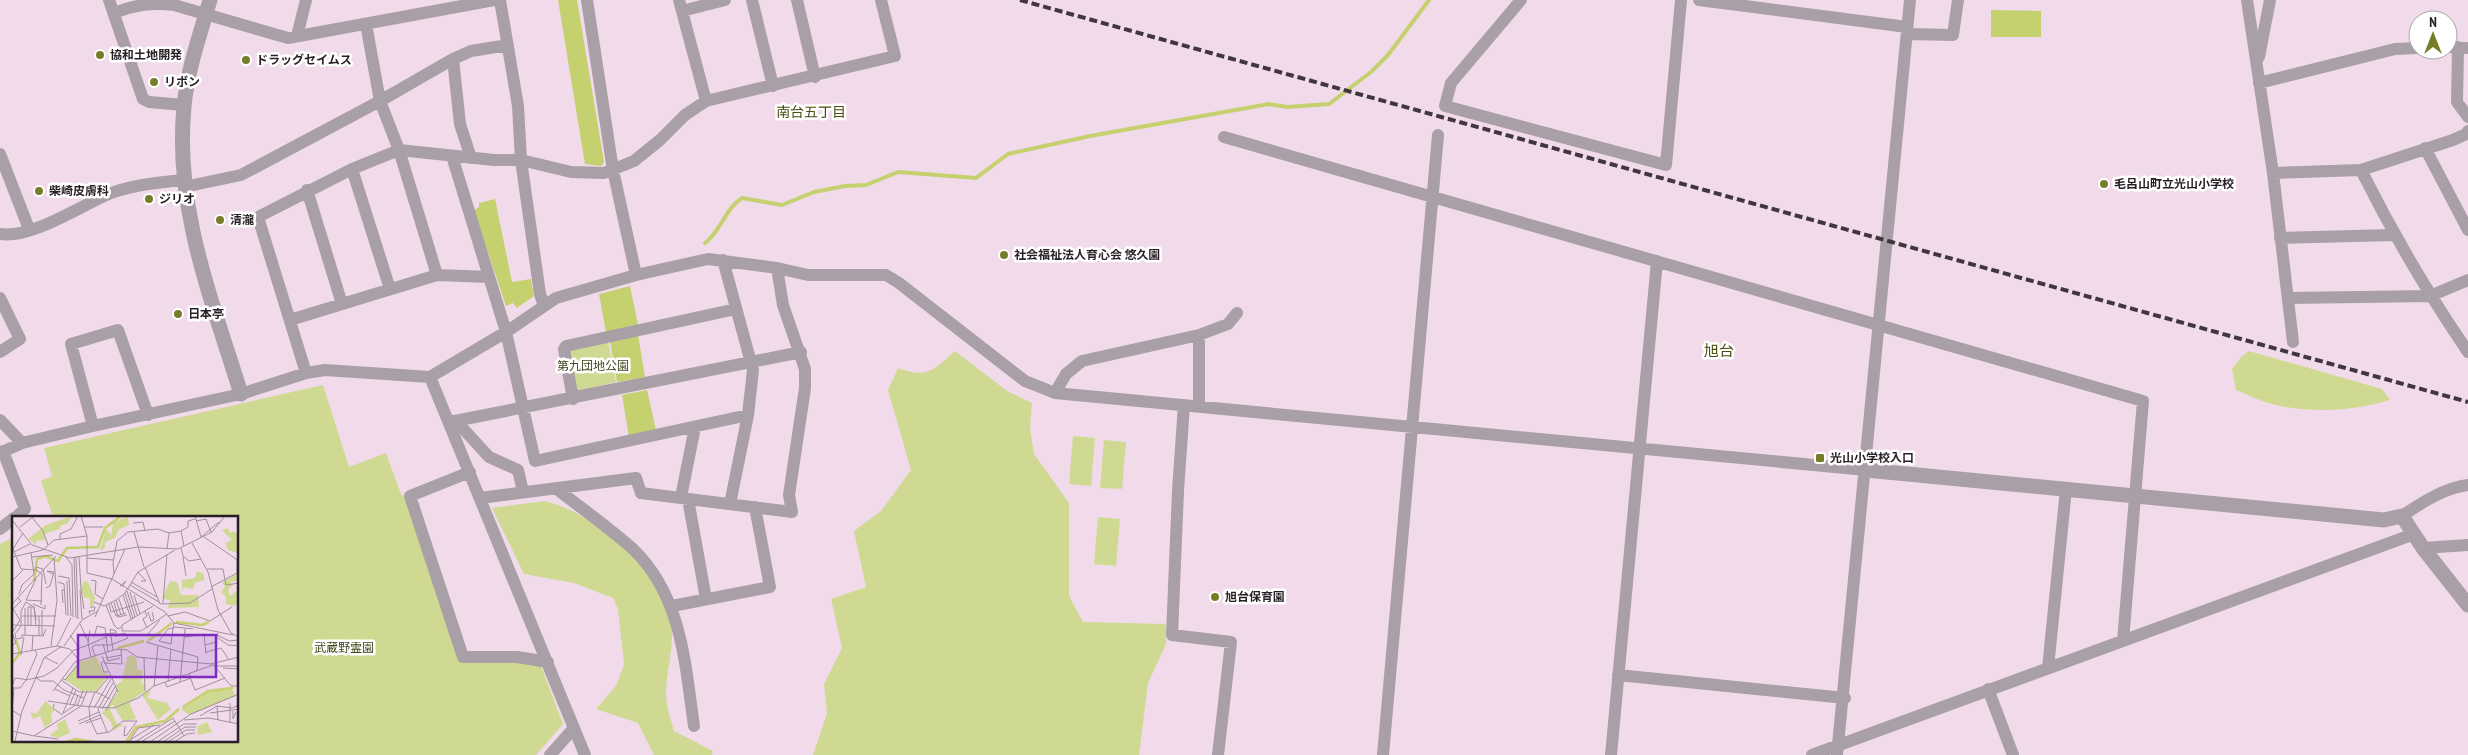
<svg xmlns="http://www.w3.org/2000/svg" width="2468" height="755" font-family="'PT Sans Narrow','Noto Sans JP',sans-serif">
<style>
.green{fill:#d0d992}
.water{fill:#c5d06e}
.lines{fill:none;stroke-linecap:round;stroke-linejoin:round}
.stream{stroke:#c5d06e;stroke-width:4}
.minor{stroke:#a99fa6;stroke-width:12}
.tertiary{stroke:#a99fa6;stroke-width:15}
.rail{stroke:#40373e;stroke-width:4;stroke-dasharray:8 4;stroke-linecap:butt}
.poi-dot{fill:#757d28;stroke:#fff;stroke-width:2}
.labels{text-anchor:middle;stroke-width:5;stroke-linejoin:round;paint-order:stroke}
.poi-label{font-size:12px;font-weight:bold;fill:#271f25;stroke:#fff;text-anchor:start}
.park-label{font-size:12px;fill:#44481f;stroke:#fff}
.neighbourhood-label{font-size:14px;fill:#484d12;stroke:#fff}
.quarter-label{font-size:15px;fill:#484d12;stroke:#fff}
.inset-river{fill:none;stroke:#c5d06e;stroke-width:2.5}
.inset-road{fill:none;stroke:#a0909c;stroke-width:1}
.view{fill:#7b2cbf;fill-opacity:0.15;stroke:#7b2cbf;stroke-width:2.5}
.inset-edge{fill:none;stroke:#271f25;stroke-width:2.5}
</style>
<rect width="100%" height="100%" fill="#f1dbeb"/>
<path class="green" d="M 608,341 L 616,382 L 577,391 L 569,350 Z
M 955,351 L 1007,391 L 1032,403 L 1030,427 L 1034,454 L 1069,503 L 1069,596 L 1083,622 L 1166,624 L 1166,644 L 1148,683 L 1139,755 L 813,755 L 827,713 L 824,684 L 842,648 L 831,599 L 866,587 L 854,531 L 881,511 L 911,470 L 888,390 L 898,368 C 927,379 934,370 955,351 Z
M 2249,351 L 2382,389 L 2390,400 C 2353,411 2309,414 2272,404 C 2259,401 2247,394 2236,390 L 2232,369 L 2242,356 Z
M 323,385 L 349,467 L 386,453 L 401,494 L 408,500 L 460,661 L 519,662 L 541,666 L 563,724 L 536,755 L 0,755 L 0,544 L 14,537 L 14,741 L 238,741 L 238,518 L 53,517 L 41,481 L 52,476 L 44,448 Z
M 1073,436 L 1095,438 L 1091,486 L 1069,484 Z
M 1104,440 L 1126,442 L 1122,489 L 1100,488 Z
M 544,501 C 593,510 669,577 672,630 C 673,651 666,673 666,694 C 666,706 671,720 674,731 L 713,751 L 712,755 L 654,755 L 638,723 L 596,709 L 616,686 L 624,664 L 618,609 L 613,598 L 574,583 L 524,574 L 492,508 Z
M 1098,517 L 1120,519 L 1116,566 L 1094,564 Z"/>
<path class="water" d="M 558,0 L 577,0 L 604,162 L 601,166 L 585,164 Z
M 1991,10 L 2041,11 L 2041,37 L 1991,37 Z
M 495,199 L 512,282 L 531,279 L 534,296 L 517,308 L 513,303 L 506,306 L 474,210 L 479,207 L 479,203 Z
M 630,286 L 638,325 L 606,332 L 599,294 Z
M 638,335 L 645,377 L 617,382 L 610,341 Z
M 647,390 L 656,430 L 629,437 L 622,395 Z"/>
<g class="lines">
<path class="stream" d="M 705,243 C 721,231 725,209 742,198 L 782,205 L 814,192 L 845,186 L 866,185 L 898,172 L 976,178 L 1008,154 L 1090,136 L 1269,104 L 1287,107 L 1329,104 L 1371,72 L 1388,55 L 1429,0"/>
<path class="minor" d="M 109,0 L 143,99 L 149,102 L 184,105
M 500,0 L 518,106 L 521,160 L 540,294 L 544,306
M 587,0 L 613,170 L 636,275
M 679,0 L 706,101
M 752,0 L 773,86
M 797,0 L 815,77
M 1521,0 L 1451,83 L 1445,106 L 1666,165 L 1681,0
M 1699,0 L 1907,27
M 2247,0 L 2273,173 L 2293,342
M 682,11 L 725,0
M 114,13 C 135,5 152,2 174,5 L 288,38 L 494,0
M 366,24 L 380,101 L 399,150 L 437,275
M 1907,34 L 1953,35 L 1958,0
M 297,36 L 306,0
M 2448,47 L 2468,48
M 2458,47 L 2457,102 L 2468,117
M 2259,57 L 2270,0
M 453,59 L 460,124 L 471,158
M 2259,83 L 2395,49 L 2418,48
M 1224,137 L 2143,401 L 2123,641
M 2425,148 L 2468,230
M 0,154 L 29,229
M 452,156 L 506,332 L 535,461 L 748,415
M 352,169 L 390,289
M 2361,170 C 2394,236 2427,292 2468,352
M 2273,173 L 2361,170 L 2453,140 L 2466,134 L 2468,131
M 184,187 L 241,175 L 380,101 L 453,59 L 471,51 L 508,45
M 307,190 L 342,304
M 0,234 C 29,239 78,208 104,196 C 128,185 157,183 183,180
M 2280,238 L 2393,235
M 723,260 L 753,370 L 748,415 L 730,504
M 0,298 L 20,339 L 0,352
M 2288,298 L 2430,296 L 2468,280
M 290,320 L 437,275 L 489,277
M 306,373 L 258,217 L 352,169 L 399,150 L 494,160 L 521,160 L 571,172 L 604,173 L 634,161 L 660,140 L 685,115 L 706,101 L 895,56 L 881,0
M 430,377 L 585,755
M 1055,393 L 1066,374 L 1082,361 L 1199,335 L 1228,324 L 1237,313
M 573,399 L 564,349 L 566,346 L 736,309
M 1184,405 L 1178,491 L 1172,635 L 1231,642 L 1218,755
M 1199,406 L 1199,335
M 0,420 L 22,443
M 450,422 L 801,352
M 457,422 L 489,457 L 518,470 L 523,492
M 93,426 L 71,344 L 118,330 L 148,415
M 3,451 L 25,509 L 15,518
M 0,453 L 22,443 L 93,426 L 241,394 L 306,373 L 325,370 L 430,377 L 506,332 L 556,298 L 636,275 L 708,259 L 777,268 L 808,275 L 886,275 L 899,283 L 1025,381 L 1055,393 L 1866,470
M 470,472 L 410,496 L 463,657 L 517,657 L 548,662
M 557,489 C 582,509 610,528 634,550 C 682,597 685,664 694,726
M 681,497 L 695,427
M 480,498 L 636,478 L 641,493 L 792,512 L 789,495 L 805,388 L 805,369 L 783,305 L 777,268
M 688,499 L 706,599
M 2402,516 C 2421,503 2444,488 2468,485
M 0,529 L 14,518
M 2423,548 L 2468,545
M 672,606 L 770,587 L 755,507
M 2048,668 L 2066,489
M 1618,675 L 1845,698
M 1988,689 L 2013,755
M 550,755 L 574,728
M 1383,755 L 1438,135
M 1611,755 L 1657,261
M 1812,755 L 2414,534
M 1837,755 L 1910,0"/>
<path class="tertiary" d="M 210,0 C 200,35 187,71 184,107 C 174,207 212,300 241,394
M 1866,470 L 2384,520 L 2402,516 L 2423,548 L 2468,605"/>
<path class="rail" d="M 1020,0 L 2468,402"/>
</g>
<g class="poi-dot">
<circle cx="100" cy="55" r="5"/>
<circle cx="246" cy="60" r="5"/>
<circle cx="154" cy="82" r="5"/>
<circle cx="2104" cy="184" r="5"/>
<circle cx="39" cy="191" r="5"/>
<circle cx="149" cy="199" r="5"/>
<circle cx="220" cy="220" r="5"/>
<circle cx="1004" cy="255" r="5"/>
<circle cx="178" cy="314" r="5"/>
<rect x="1815" y="453" width="10" height="10" rx="2.5"/>
<circle cx="1215" cy="597" r="5"/>
</g>
<g class="labels">
<g class="poi-label">
<text x="110" y="59">協和土地開発</text>
<text x="256" y="64">ドラッグセイムス</text>
<text x="164" y="86">リボン</text>
<text x="2114" y="188">毛呂山町立光山小学校</text>
<text x="49" y="195">柴崎皮膚科</text>
<text x="159" y="203">ジリオ</text>
<text x="230" y="224">清瀧</text>
<text x="1014" y="259">社会福祉法人育心会 悠久園</text>
<text x="188" y="318">日本亭</text>
<text x="1830" y="462">光山小学校入口</text>
<text x="1225" y="601">旭台保育園</text>
</g>
<g class="park-label">
<text x="593" y="370">第九団地公園</text>
<text x="344" y="652">武蔵野霊園</text>
</g>
<g class="neighbourhood-label">
<text x="811" y="117">南台五丁目</text>
</g>
<g class="quarter-label">
<text x="1719" y="356">旭台</text>
</g>
</g>
<g transform="translate(12 516)">
<rect width="226" height="226" fill="#f1dbeb"/>
<path d="M 60,0 L 55,8 L 49,9 L 48,13 L 32,18 L 33,24 L 23,25 L 25,29 L 16,23 L 34,9 ZM 116,0 L 117,9 L 106,14 L 104,21 L 93,26 L 93,32 L 88,35 L 94,13 L 99,19 L 101,7 ZM 216,12 L 218,17 L 222,15 L 226,19 L 226,37 L 216,34 L 213,27 L 220,24 L 210,14 ZM 226,51 L 226,65 L 217,66 L 222,69 L 216,73 L 218,80 L 226,74 L 226,87 L 222,90 L 214,88 L 214,81 L 209,76 L 213,71 L 210,67 L 224,58 ZM 185,55 L 192,58 L 192,64 L 183,67 L 181,73 L 172,71 L 170,75 L 170,64 L 183,62 ZM 72,65 L 76,66 L 83,82 L 81,90 L 78,89 L 78,82 L 72,82 L 69,72 ZM 158,65 L 165,66 L 169,79 L 186,79 L 187,91 L 156,92 L 158,84 L 152,83 L 152,78 ZM 119,139 L 124,141 L 126,154 L 131,154 L 129,167 L 133,168 L 133,175 L 117,186 L 124,203 L 111,205 L 101,189 L 97,191 L 105,208 L 112,208 L 101,215 L 99,206 L 90,197 L 106,176 L 103,170 L 110,165 L 115,141 ZM 84,140 L 91,156 L 97,159 L 84,175 L 70,175 L 53,164 L 68,146 ZM 220,172 L 223,180 L 177,199 L 169,193 L 197,175 ZM 140,173 L 135,182 L 155,187 L 159,193 L 146,204 L 130,179 ZM 34,185 L 43,194 L 39,198 L 40,206 L 33,212 L 28,200 L 21,203 L 18,196 L 24,198 ZM 53,203 L 58,217 L 46,222 L 38,219 L 46,213 L 45,208 ZM 195,206 L 200,216 L 187,219 L 186,217 L 185,223 L 186,210 Z" fill="#d0d992"/>
<path class="inset-river" d="M 22,65 L 25,43 L 33,40 L 46,45 L 55,32 L 86,31 L 93,12 L 109,0M 164,106 L 190,109 L 197,106M 136,125 L 160,107M 106,132 L 132,125M 0,147 L 8,137 L 4,124M 171,191 L 196,175 L 221,172M 54,226 L 64,223 L 82,226M 114,226 L 124,211 L 153,205 L 167,193"/>
<path class="inset-road" d="M 19,0 L 31,15 L 36,29M 69,0 L 75,20 L 75,57 L 100,63 L 153,96 L 162,107 L 221,119M 183,0 L 189,21M 0,4 L 20,29 L 58,42 L 126,31 L 166,33 L 200,16 L 213,0M 184,5 L 194,3 L 199,16M 121,7 L 131,6 L 133,15M 8,11 L 22,0M 73,11 L 91,11M 169,15 L 176,11 L 176,5 L 183,3M 122,16 L 132,51M 189,21 L 207,6M 192,21 L 227,45M 48,23 L 48,18 L 59,13 L 66,0M 180,27 L 196,56 L 206,94 L 219,117 L 227,121M 169,32 L 171,40 L 177,45 L 189,43M 1,33 L 9,53 L 24,54 L 30,58 L 29,89M 1,33 L 11,17M 155,33 L 157,17M 31,34 L 42,24 L 75,20M 2,36 L 18,28M 0,41 L 31,34M 20,41 L 41,39M 54,41 L 60,49 L 61,101M 62,41 L 64,102M 64,41 L 66,103M 67,41 L 69,73M 171,41 L 174,60M 75,42 L 101,44M 133,51 L 148,88 L 178,87 L 200,73M 195,53 L 211,53 L 214,69 L 227,67M 24,54 L 24,51 L 31,53 L 34,68M 126,56 L 134,65 L 129,65M 102,58 L 101,47 L 105,25 L 116,16 L 146,13 L 157,17 L 169,15 L 172,30M 46,60 L 57,62 L 59,100M 24,63 L 14,84 L 30,85M 79,64 L 84,65 L 83,78 L 91,83M 0,65 L 11,54M 55,65 L 56,100M 46,66 L 52,68 L 54,99M 119,66 L 145,81M 118,69 L 147,86M 108,70 L 114,65 L 110,71M 199,71 L 225,57 L 225,45M 34,72 L 38,70 L 42,56 L 35,55 L 41,58M 69,73 L 72,93M 68,74 L 70,103M 115,75 L 123,101M 118,76 L 125,99M 113,77 L 121,103M 7,78 L 10,69 L 22,58 L 19,37M 111,79 L 119,103M 122,79 L 128,98M 107,83 L 112,98M 104,84 L 109,99M 82,86 L 92,90 L 104,84 L 113,77 L 126,56 L 163,34M 102,86 L 106,101 L 115,99M 51,87 L 50,74 L 53,74M 99,87 L 104,100 L 114,97M 151,87 L 155,38M 0,88 L 44,40M 21,88 L 33,93 L 33,89M 97,88 L 99,96 L 132,86M 94,89 L 102,109 L 106,113 L 109,111M 141,90 L 110,109 L 110,115 L 129,115 L 155,98M 22,91 L 24,110M 78,91 L 83,91 L 82,95 L 77,95 L 78,98M 13,92 L 13,119M 0,94 L 9,85 L 6,82M 133,95 L 135,100 L 131,103 L 135,112M 136,96 L 139,105 L 142,104 L 140,96M 10,100 L 44,100M 156,100 L 173,96 L 198,105 L 220,91M 83,101 L 113,33M 162,107 L 161,112 L 159,128 L 147,125 L 156,113 L 161,112 L 163,111 L 181,113M 68,108 L 76,125M 0,109 L 43,110M 16,110 L 16,91 L 21,91M 19,110 L 19,91M 78,114 L 76,127 L 79,141M 3,118 L 9,110 L 9,95 L 14,86 L 22,91 L 24,104M 3,118 L 4,123 L 10,122 L 10,119 L 31,120 L 34,113M 136,118 L 148,104M 152,118 L 173,120M 192,118 L 194,138M 58,119 L 67,132M 205,119 L 217,125 L 226,124M 27,120 L 27,100M 30,120 L 30,94M 72,120 L 103,117M 82,121 L 85,110 L 93,112 L 96,136M 173,121 L 193,118M 206,122 L 216,129 L 227,130M 134,126 L 186,141 L 185,155M 91,128 L 96,145 L 108,142M 0,129 L 4,127 L 0,117 L 8,104 L 1,93M 76,129 L 94,121M 193,129 L 204,126 L 206,117M 39,130 L 45,84 L 42,42M 45,130 L 59,102M 52,130 L 70,104 L 86,95M 23,134 L 25,138 L 14,164 L 8,172 L 2,172 L 0,171 L 3,162 L 11,163 L 14,164 L 32,160 L 45,152 L 60,136M 101,134 L 98,113 L 104,115 L 104,121M 20,135 L 21,119M 60,135 L 76,129M 194,136 L 209,132 L 217,144M 0,138 L 45,130 L 58,133 L 67,144M 9,139 L 12,121M 83,140 L 80,131 L 83,129 L 99,129 L 116,122 L 113,117 L 104,119M 90,140 L 106,176M 32,141 L 46,148M 94,142 L 110,139M 132,142 L 133,175M 92,145 L 89,147 L 92,156 L 96,156M 92,147 L 110,148 L 109,134M 201,148 L 219,170 L 227,170M 202,150 L 227,150M 211,152 L 227,153M 177,158 L 183,174 L 213,162M 23,161 L 29,165 L 41,165 L 52,174 L 72,182M 50,162 L 53,164 L 67,147 L 66,144M 49,164 L 67,176 L 84,176 L 98,183M 153,166 L 155,171 L 179,162M 156,166 L 159,133M 168,166 L 173,113M 142,170 L 146,129M 2,172 L 0,194 L 9,200M 43,173 L 58,180M 41,175 L 63,146 L 105,133 L 115,134 L 125,141 L 199,148 L 227,141M 84,176 L 98,160M 36,185 L 69,190 L 75,175M 218,187 L 218,206M 42,188 L 41,192 L 50,199M 58,188 L 64,174M 65,190 L 71,175M 77,191 L 78,203 L 85,218 L 97,216 L 111,205 L 125,205 L 115,219 L 112,220 L 113,210M 77,191 L 83,176M 82,192 L 99,163M 86,193 L 101,167M 86,193 L 95,216M 90,193 L 103,171M 94,194 L 105,174M 221,195 L 221,203 L 224,196M 51,197 L 61,172M 198,197 L 227,193M 50,198 L 62,190 L 66,179M 188,200 L 205,190M 172,204 L 197,202 L 227,208M 206,204 L 205,190 L 220,192 L 227,189M 66,205 L 87,196M 74,207 L 89,202M 67,208 L 88,199M 0,215 L 22,220 L 69,190 L 102,192 L 126,182 L 142,170 L 201,149M 23,220 L 46,223M 118,224 L 142,209M 3,225 L 10,195 L 32,142 L 50,130M 117,226 L 126,212 L 148,209M 123,226 L 161,202 L 172,220M 129,226 L 163,205M 138,226 L 179,198 L 227,178M 145,226 L 172,208 L 185,208M 151,226 L 173,211 L 184,211M 156,226 L 174,214 L 183,214M 162,226 L 175,218 L 183,217"/>
<path class="view" d="M 66,119 L 204,119 L 204,161 L 66,161 Z"/>
<rect width="226" height="226" class="inset-edge"/>
</g>
<g transform="translate(2433 35)"><circle r="24" fill="#ffffff" stroke="#a9a5a8"/>
<path d="M0-4L9 19L0 12L-9 19Z" fill="#757d28"/>
<text y="-8" font-size="14" font-weight="bold" text-anchor="middle" fill="#271f25">N</text>
</g>
</svg>
